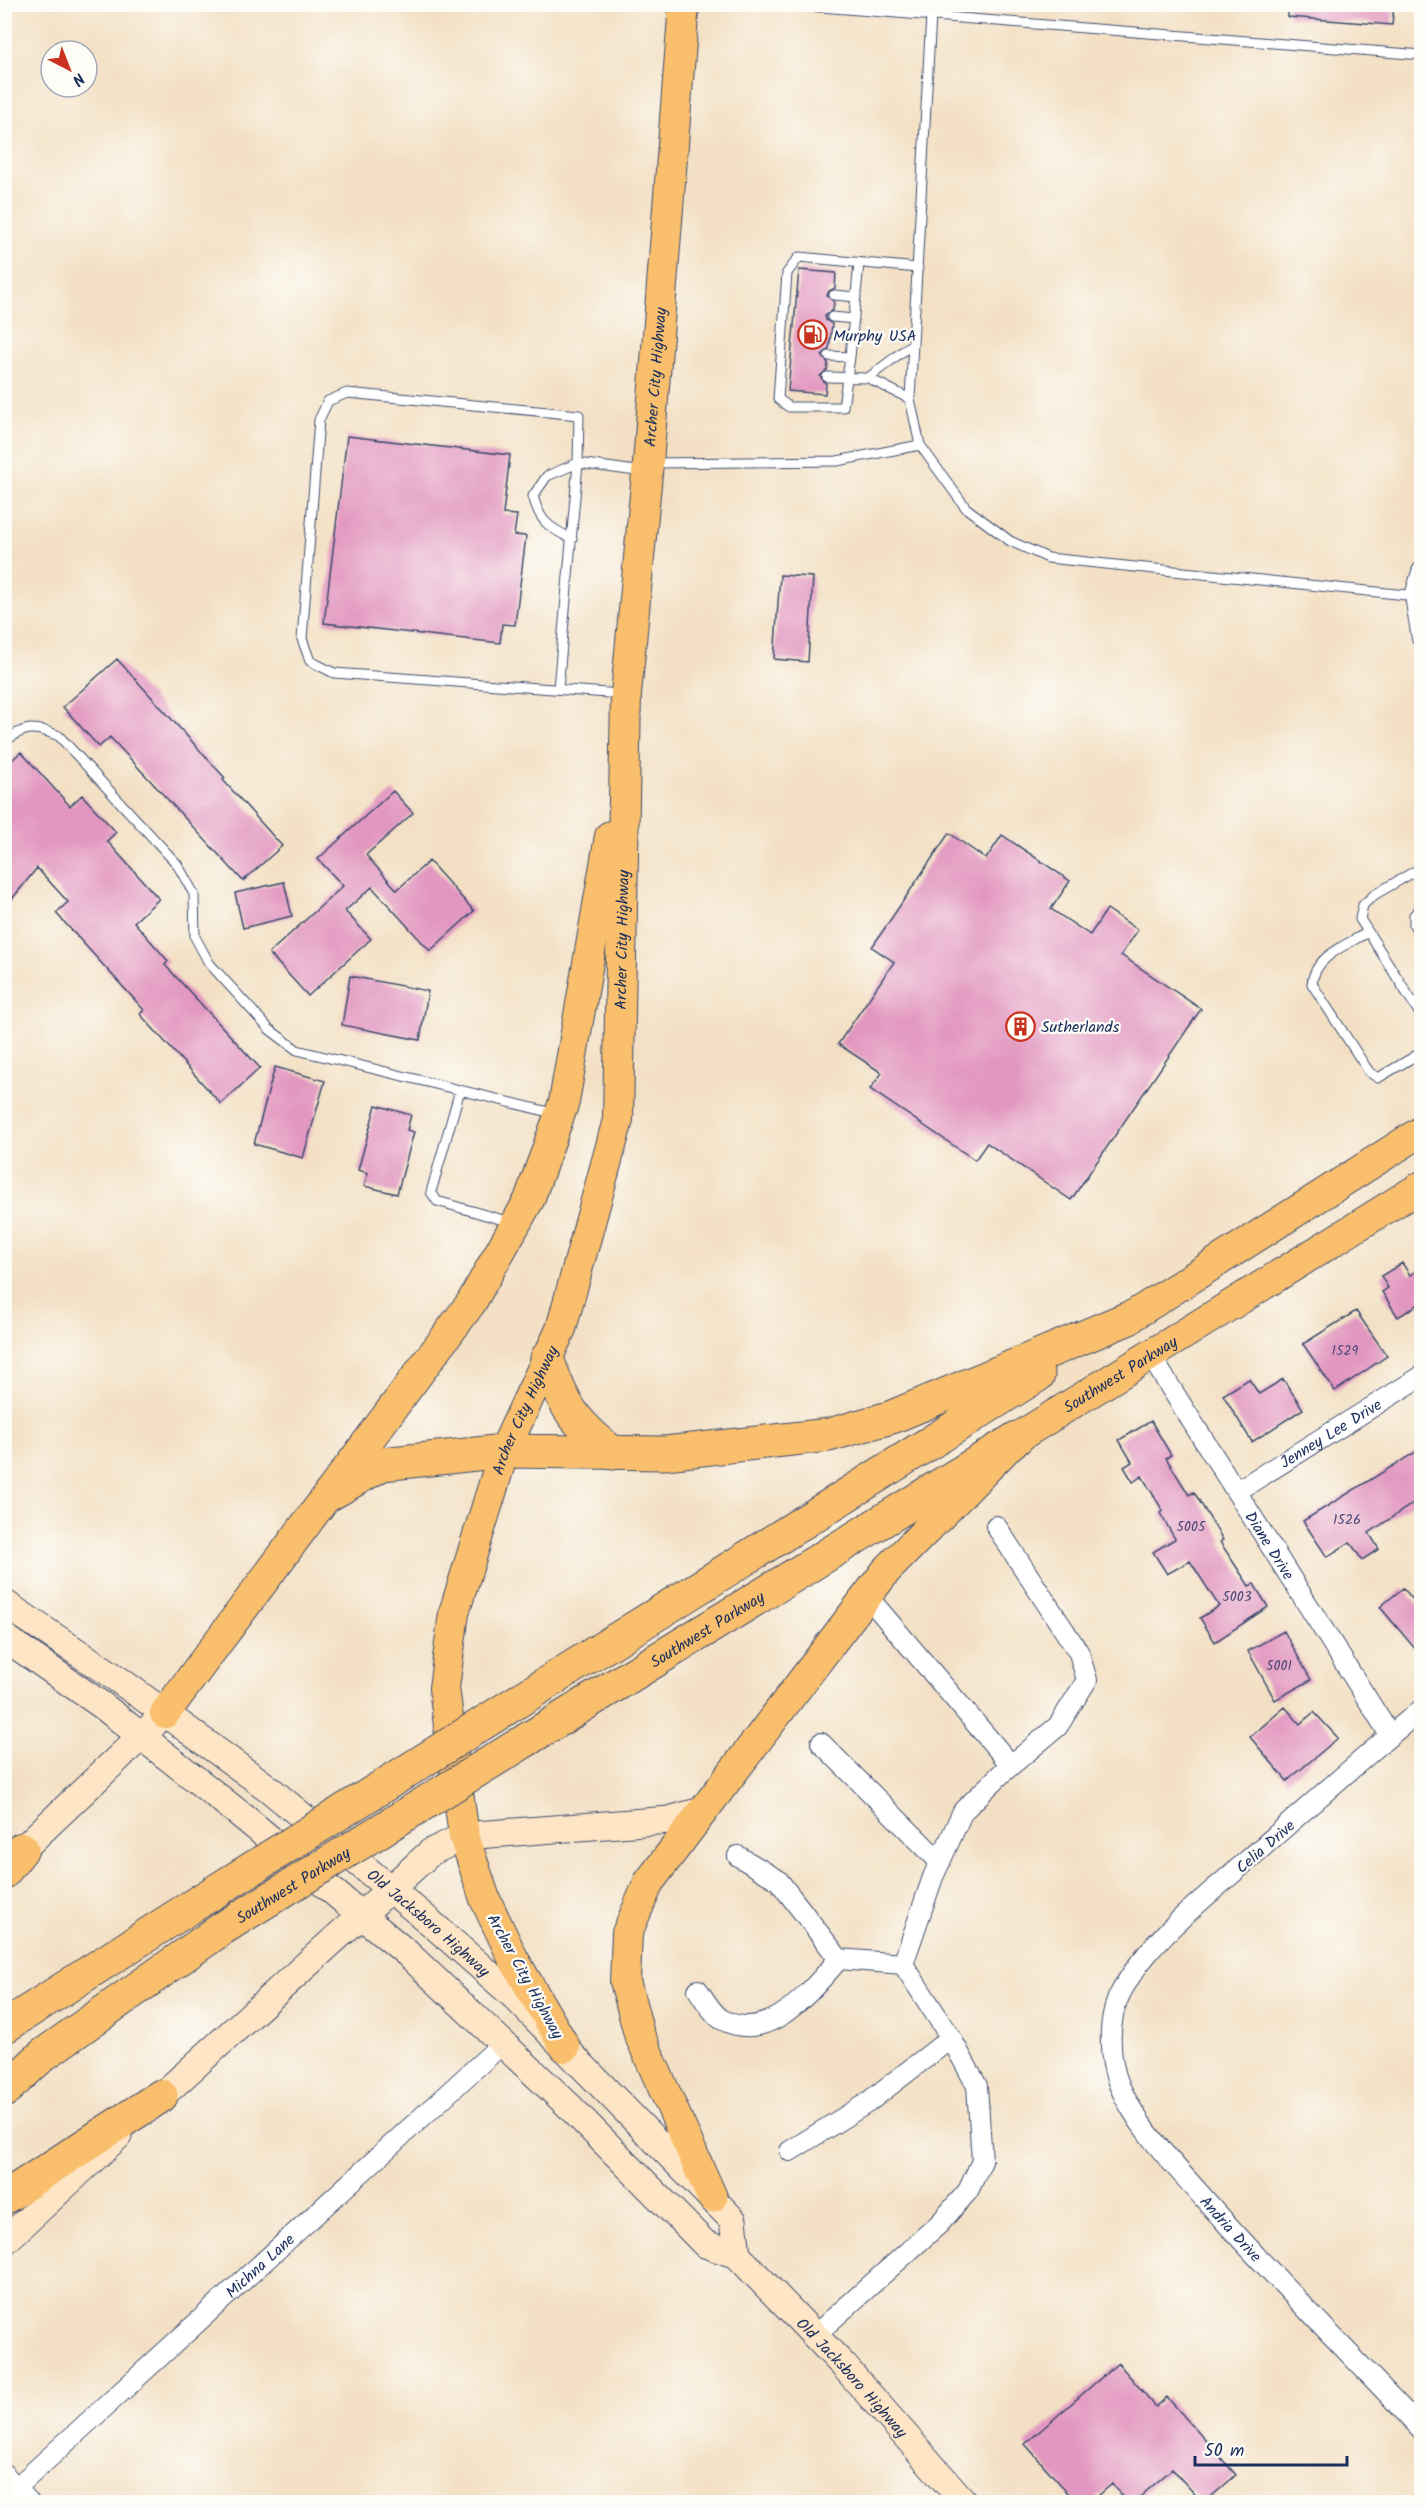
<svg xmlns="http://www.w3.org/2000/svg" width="1426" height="2507" font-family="Kalam,sans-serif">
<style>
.building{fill:#e297c0}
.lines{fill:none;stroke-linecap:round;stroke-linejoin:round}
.lane-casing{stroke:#3b4a6d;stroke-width:11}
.street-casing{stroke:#3b4a6d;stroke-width:22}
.secondary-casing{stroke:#3b4a6d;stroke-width:29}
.primary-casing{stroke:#3b4a6d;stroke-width:32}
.highway-casing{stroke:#3b4a6d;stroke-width:35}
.lane{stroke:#fff;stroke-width:9}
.street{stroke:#fff;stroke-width:20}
.secondary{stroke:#fde5c5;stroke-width:27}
.primary{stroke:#f9bf6d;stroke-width:30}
.highway{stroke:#f9bf6d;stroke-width:33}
.highway-bridge-casing{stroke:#3b4a6d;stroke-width:35;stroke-linecap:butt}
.highway-bridge{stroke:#f9bf6d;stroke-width:33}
.labels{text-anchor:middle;stroke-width:4.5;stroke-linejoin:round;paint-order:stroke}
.number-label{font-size:14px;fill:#4d4976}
.poi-label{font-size:16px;fill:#1b2f5e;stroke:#fdfcf7;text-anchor:start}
.street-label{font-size:16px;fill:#1b2f5e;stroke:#fdfcf7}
</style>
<rect width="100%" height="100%" fill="#fdfcf7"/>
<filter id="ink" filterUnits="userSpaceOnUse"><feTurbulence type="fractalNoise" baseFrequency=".0167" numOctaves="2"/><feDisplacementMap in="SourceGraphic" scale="12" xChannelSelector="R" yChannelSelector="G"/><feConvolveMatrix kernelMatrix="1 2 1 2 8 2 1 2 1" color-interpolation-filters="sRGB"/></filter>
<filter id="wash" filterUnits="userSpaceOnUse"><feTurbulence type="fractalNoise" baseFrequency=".008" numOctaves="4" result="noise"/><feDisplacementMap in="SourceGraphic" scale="24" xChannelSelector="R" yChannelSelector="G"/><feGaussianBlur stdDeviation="1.35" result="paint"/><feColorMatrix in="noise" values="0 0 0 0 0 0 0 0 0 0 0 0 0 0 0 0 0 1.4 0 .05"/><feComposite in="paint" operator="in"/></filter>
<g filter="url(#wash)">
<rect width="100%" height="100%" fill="#f3e0c4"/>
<g id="blocks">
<path class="building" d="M 1288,4 L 1394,4 L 1392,25 L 1288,17 Z
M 799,270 L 836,273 L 835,288 L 829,291 L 827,295 L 834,302 L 833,310 L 825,316 L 826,320 L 832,324 L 829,349 L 822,355 L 828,363 L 827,370 L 820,376 L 826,384 L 825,394 L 788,391 Z
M 347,436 L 510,455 L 503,514 L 517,515 L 514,535 L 526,536 L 515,625 L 502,624 L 500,643 L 324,623 Z
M 780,575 L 813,577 L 808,662 L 774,659 Z
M 117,659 L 225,778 L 223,780 L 282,846 L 243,881 L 110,737 L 99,747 L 63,707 Z
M 21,752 L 70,806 L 82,795 L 116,832 L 107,841 L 159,899 L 134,922 L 168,961 L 165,965 L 260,1068 L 221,1104 L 140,1014 L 144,1010 L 56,913 L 68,902 L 37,868 L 4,909 L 4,767 Z
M 393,791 L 413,813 L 366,855 L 397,890 L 429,861 L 474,911 L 430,951 L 372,887 L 345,911 L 371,939 L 308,996 L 269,953 L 343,886 L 318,859 Z
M 949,833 L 986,859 L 1002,835 L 1070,881 L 1051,909 L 1090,935 L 1107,909 L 1138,930 L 1121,955 L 1201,1009 L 1071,1200 L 987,1143 L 975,1160 L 870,1089 L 882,1073 L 838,1044 L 894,962 L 872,947 Z
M 284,882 L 292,916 L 243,928 L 235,893 Z
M 350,976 L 428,991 L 420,1040 L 342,1025 Z
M 275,1067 L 325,1081 L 303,1158 L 254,1144 Z
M 376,1105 L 411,1115 L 407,1130 L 414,1132 L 397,1194 L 364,1186 L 368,1173 L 358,1170 Z
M 1402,1263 L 1410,1275 L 1422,1267 L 1422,1302 L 1398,1317 L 1382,1292 L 1388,1288 L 1381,1276 Z
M 1356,1311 L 1387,1356 L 1335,1391 L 1303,1344 Z
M 1249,1379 L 1259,1394 L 1283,1379 L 1303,1409 L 1252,1442 L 1223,1395 Z
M 1151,1421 L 1171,1455 L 1166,1458 L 1189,1495 L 1194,1492 L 1223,1540 L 1220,1542 L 1249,1586 L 1254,1584 L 1268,1607 L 1215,1642 L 1200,1618 L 1219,1606 L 1190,1561 L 1167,1574 L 1153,1552 L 1175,1539 L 1160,1513 L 1163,1511 L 1142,1476 L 1133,1482 L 1124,1467 L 1132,1462 L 1119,1440 Z
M 1422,1448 L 1422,1497 L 1369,1533 L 1379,1549 L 1362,1560 L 1350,1542 L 1327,1557 L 1303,1521 Z
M 1403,1588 L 1422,1610 L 1422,1657 L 1380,1607 Z
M 1284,1631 L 1311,1680 L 1275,1700 L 1248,1651 Z
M 1285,1707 L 1300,1724 L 1314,1712 L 1338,1738 L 1287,1781 L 1250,1737 Z
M 1118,2363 L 1156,2407 L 1167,2397 L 1236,2475 L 1205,2502 L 1202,2502 L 1172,2469 L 1134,2502 L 1128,2502 L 1112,2484 L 1091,2502 L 1076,2502 L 1025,2444 Z"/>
</g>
</g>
<g filter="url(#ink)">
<use href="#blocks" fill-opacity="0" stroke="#3b4a6d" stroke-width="1.5"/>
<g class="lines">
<defs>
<path id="lane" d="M 783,4 L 1422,55
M 931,15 L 910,399 L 920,445 L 966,508 L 1010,541 L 1048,558 L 1416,596
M 859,263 L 850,357 L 843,407 L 789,407 L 778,399 L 787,273 L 799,257 L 918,268
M 834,295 L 856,297
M 832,317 L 854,319
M 829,356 L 850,357
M 827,377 L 868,378 L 911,345
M 868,378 L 910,399
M 651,463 L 837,461 L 920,445
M 558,689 L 578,463 L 547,476 L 533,496 C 540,522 548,527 572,539
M 621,694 L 334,673 L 310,661 L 302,639 L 319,420 L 328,401 L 347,393 L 579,415 L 578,463 L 643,472
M 4,743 C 23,725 36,726 59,736 L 177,864 L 194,894 L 195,937 L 209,963 L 269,1029 L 297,1050 L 557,1114
M 1422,867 L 1374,895 L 1363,905 L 1360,919 L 1422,1017
M 1422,907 L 1414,915 L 1414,925 L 1422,937
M 1368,932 C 1347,945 1314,956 1312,984 L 1369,1072 L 1378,1078 L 1422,1052
M 460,1090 L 431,1192 L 437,1201 L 510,1222"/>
<g id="street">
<path d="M 1422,572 L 1415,596 L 1422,638"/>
<path id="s1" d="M 1150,1355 L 1390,1735"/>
<path id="s2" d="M 1237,1491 L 1422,1376"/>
<path d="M 867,1596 L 1011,1765"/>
<path id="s3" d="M 1422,1709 C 1363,1757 1306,1809 1249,1859 C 1204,1899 1149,1939 1121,1992 C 1107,2018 1108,2060 1120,2087 C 1140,2132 1176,2166 1208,2203 C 1277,2281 1351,2354 1422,2430"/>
<path d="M 821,1743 L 940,1862"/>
<path d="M 738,1856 L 778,1880 L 839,1959 L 903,1964"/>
<path d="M 698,1990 C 704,1999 712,2013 721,2019 C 769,2046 810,1991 839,1959"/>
<path d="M 790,2151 L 867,2103 L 951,2038"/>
<path d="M 815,2335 L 940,2223 L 968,2191 L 982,2161 L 977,2086 L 951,2038 L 903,1964 L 933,1877 L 963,1811 L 1003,1772 L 1058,1726 L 1087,1680 L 1079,1653 L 996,1526"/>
<path d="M 4,2474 L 29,2502"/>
<path id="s4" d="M 16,2488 L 503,2043"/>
</g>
<g id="secondary">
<path id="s5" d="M 4,1603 L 119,1680 L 268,1788 L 430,1922 L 516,1998 L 733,2220 L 737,2255"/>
<path id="s6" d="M 4,1637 L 103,1706 L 246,1819 L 408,1954 L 567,2104 L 705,2244 L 737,2255 L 844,2366 L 964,2502"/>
<path d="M 8,1863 L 154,1724"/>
<path d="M 146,2110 L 431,1852 L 464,1836 L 669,1820 L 701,1811"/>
<path d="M 4,2242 L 118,2136"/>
</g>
<g id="primary">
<path d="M 1129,1318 L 1422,1131"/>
<path d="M 165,1713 L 471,1303 L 529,1200 L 564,1102 L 610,836"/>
<path id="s7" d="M 565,2047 L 513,1958 L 485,1899 L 464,1836 L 444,1688 L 454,1613 L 504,1451 L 561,1329 L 618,1120 L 626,694 L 648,463 L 684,4"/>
<path id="s8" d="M 712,2197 L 639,2034 L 625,1981 L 627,1933 L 649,1882 L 886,1571 L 1017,1438 L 1422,1186"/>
</g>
<g id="highway">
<path d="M 547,1358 C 563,1406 574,1422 613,1453"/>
<path d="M 330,1494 L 382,1464 L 504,1451 L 665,1453 L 829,1435 L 892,1417 L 1129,1318"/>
<path d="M 523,1698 L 1038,1375"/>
<path id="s9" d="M 528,1739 L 1017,1438"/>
<path d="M 4,1872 L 22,1849"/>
<path d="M 4,2027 L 200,1901"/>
<path d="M 4,2091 L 43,2055 L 223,1928"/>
<path d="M 4,2198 L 161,2096"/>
</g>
</defs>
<use href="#lane" class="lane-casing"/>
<use href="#street" class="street-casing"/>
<use href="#secondary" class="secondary-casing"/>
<use href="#primary" class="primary-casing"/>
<use href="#highway" class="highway-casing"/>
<use href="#lane" class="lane"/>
<use href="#street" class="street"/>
<use href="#secondary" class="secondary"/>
<use href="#primary" class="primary"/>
<use href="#highway" class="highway"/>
<defs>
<g id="highway-bridge">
<path d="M 200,1901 L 523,1698"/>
<path id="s10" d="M 223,1928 L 528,1739"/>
</g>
</defs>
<use href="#highway-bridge" class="highway-bridge-casing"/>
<use href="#highway-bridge" class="highway-bridge"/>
</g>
</g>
<defs>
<symbol id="fuel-ring" viewBox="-11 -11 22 22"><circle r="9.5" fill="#fdfcf7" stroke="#c8321e" stroke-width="1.5"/><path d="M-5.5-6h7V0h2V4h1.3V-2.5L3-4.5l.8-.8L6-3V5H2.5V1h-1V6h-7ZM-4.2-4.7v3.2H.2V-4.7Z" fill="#c8321e"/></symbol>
<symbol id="building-ring" viewBox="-11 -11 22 22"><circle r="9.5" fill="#fdfcf7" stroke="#c8321e" stroke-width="1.5"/><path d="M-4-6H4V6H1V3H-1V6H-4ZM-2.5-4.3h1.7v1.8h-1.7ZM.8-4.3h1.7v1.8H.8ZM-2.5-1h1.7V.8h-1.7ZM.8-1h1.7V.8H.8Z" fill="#c8321e"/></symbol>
</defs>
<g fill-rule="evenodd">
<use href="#fuel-ring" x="796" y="318" width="33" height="33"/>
<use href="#building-ring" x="1004" y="1010" width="33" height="33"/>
</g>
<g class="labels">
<g class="number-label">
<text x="1345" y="1355">1529</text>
<text x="1347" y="1524">1526</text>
<text x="1191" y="1531">5005</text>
<text x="1237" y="1601">5003</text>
<text x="1279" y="1670">5001</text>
</g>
<g class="poi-label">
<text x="833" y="341">Murphy USA</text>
<text x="1041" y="1032">Sutherlands</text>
</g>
<g class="street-label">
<text dy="6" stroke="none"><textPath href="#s7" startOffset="1725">Archer City Highway</textPath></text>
<text dy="6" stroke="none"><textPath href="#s7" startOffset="1161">Archer City Highway</textPath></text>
<text dy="6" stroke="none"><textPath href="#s8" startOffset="1036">Southwest Parkway</textPath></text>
<text dy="6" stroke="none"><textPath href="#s7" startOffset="675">Archer City Highway</textPath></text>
<text dy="6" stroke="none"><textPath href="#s2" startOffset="110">Jenney Lee Drive</textPath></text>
<text dy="6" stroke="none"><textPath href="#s1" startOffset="225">Diane Drive</textPath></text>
<text dy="6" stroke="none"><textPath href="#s9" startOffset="210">Southwest Parkway</textPath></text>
<text transform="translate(1265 1846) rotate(-41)" y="6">Celia Drive</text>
<text dy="6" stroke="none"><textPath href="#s10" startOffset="82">Southwest Parkway</textPath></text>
<text dy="6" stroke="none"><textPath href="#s5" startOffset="532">Old Jacksboro Highway</textPath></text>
<text transform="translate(526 1976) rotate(61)" y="6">Archer City Highway</text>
<text dy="6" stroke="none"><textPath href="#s3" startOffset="693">Andria Drive</textPath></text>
<text dy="6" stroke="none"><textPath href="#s4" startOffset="330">Michna Lane</textPath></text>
<text dy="6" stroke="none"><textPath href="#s6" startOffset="1131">Old Jacksboro Highway</textPath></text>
</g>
</g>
<rect width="1426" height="2507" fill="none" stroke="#fdfcf7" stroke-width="24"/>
<g transform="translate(69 69) rotate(138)"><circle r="28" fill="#fdfcf7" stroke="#a3aaba" stroke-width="1.5"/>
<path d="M0-4.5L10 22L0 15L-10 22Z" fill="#c8321e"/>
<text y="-9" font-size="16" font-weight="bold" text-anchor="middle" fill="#1b2f5e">N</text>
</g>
<path d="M1195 2456v9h152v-9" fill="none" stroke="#1b2f5e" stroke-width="3"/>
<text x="1204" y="2456" font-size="18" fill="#1b2f5e" stroke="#fdfcf7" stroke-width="4.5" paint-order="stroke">50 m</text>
</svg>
